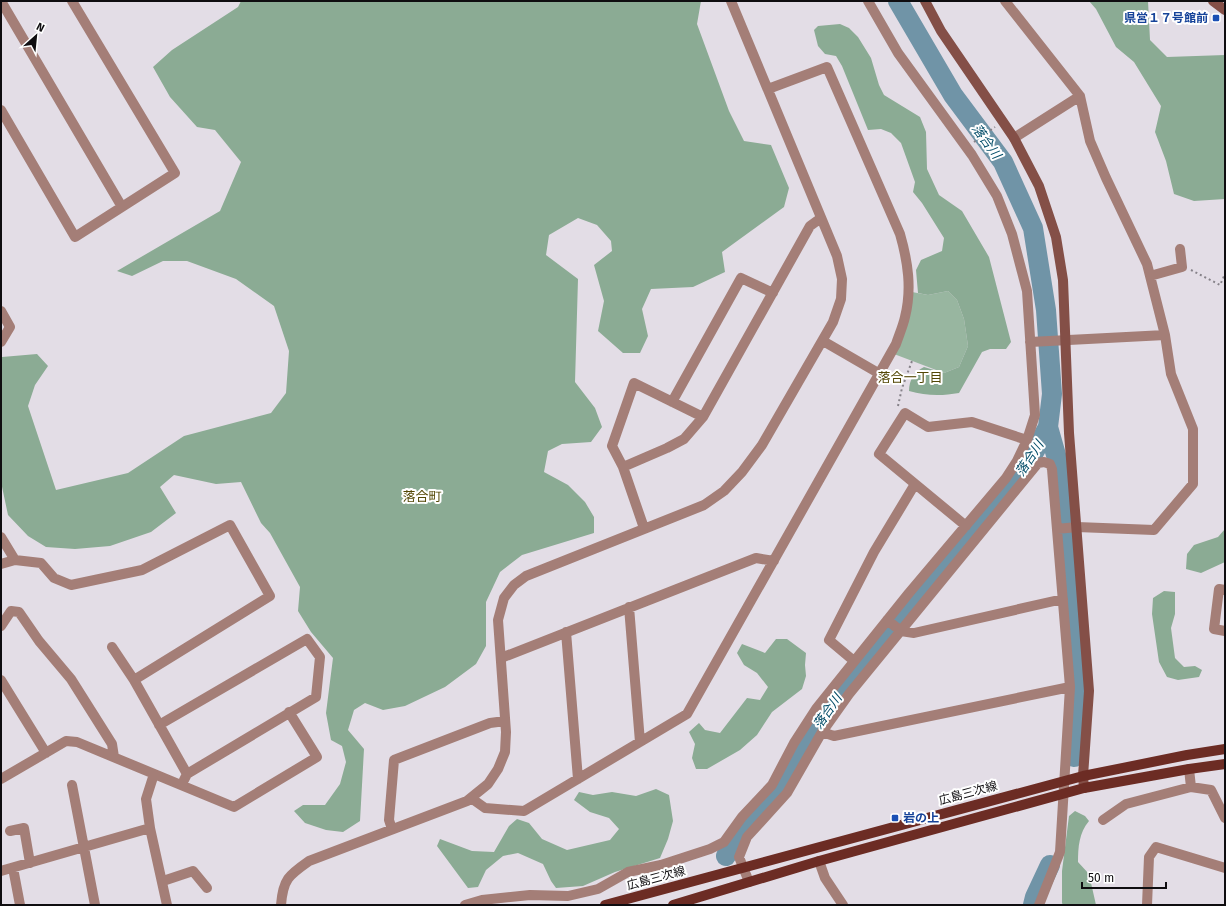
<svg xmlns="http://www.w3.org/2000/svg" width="1226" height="906" font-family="'Fira Sans','Noto Sans JP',sans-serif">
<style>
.green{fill:#98b6a0}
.forest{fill:#8bab94}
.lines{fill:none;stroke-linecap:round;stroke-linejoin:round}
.river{stroke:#7094a7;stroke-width:20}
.path{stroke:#868289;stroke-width:2;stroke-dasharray:2 3;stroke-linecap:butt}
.street{stroke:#a47e77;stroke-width:10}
.secondary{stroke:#844f47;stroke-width:10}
.primary{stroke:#6c2c24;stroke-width:10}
.transit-dot{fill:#1a4fb4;stroke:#fff;stroke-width:1.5}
.labels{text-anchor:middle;stroke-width:4;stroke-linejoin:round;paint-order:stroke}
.transit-label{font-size:12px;font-weight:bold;fill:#164399;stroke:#fff;text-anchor:end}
.street-label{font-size:12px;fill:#0f0d10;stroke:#fff}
.water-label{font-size:13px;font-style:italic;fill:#024c68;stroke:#fff}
.neighbourhood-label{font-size:13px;fill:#534705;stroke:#fff}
</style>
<rect width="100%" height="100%" fill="#e3dde6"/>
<path class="green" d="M 948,291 L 957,300 L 964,319 L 968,346 L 959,367 L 944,373 L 894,354 L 912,292 L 928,295 Z"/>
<path class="forest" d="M 241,1 L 701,1 L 697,24 L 729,111 L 744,141 L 771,145 L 789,188 L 784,207 L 722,252 L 725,272 L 693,287 L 651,289 L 642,309 L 648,336 L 640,353 L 623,353 L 598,331 L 604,301 L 594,265 L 612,251 L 611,241 L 597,225 L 578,218 L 549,235 L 546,255 L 578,279 L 575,382 L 595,408 L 602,427 L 591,442 L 562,444 L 548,451 L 544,472 L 568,485 L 585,502 L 594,517 L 594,533 L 522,555 L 500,572 L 486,602 L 486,646 L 476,664 L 445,687 L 405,706 L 383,710 L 365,703 L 354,710 L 348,730 L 364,749 L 360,821 L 343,832 L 326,830 L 305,823 L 294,811 L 303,805 L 325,805 L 340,784 L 346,762 L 342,746 L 331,740 L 326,713 L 333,658 L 311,632 L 298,611 L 300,587 L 270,533 L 261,523 L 241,482 L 216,484 L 174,475 L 160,487 L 176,513 L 151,532 L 110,546 L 75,549 L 46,547 L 28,536 L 8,515 L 1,482 L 2,357 L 37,354 L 48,366 L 35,385 L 28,406 L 56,490 L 128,473 L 184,436 L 271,413 L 286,393 L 289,351 L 274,306 L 236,279 L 187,261 L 163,261 L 132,276 L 117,271 L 220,211 L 241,162 L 215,130 L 197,127 L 170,97 L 153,67 L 172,50 L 238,7 Z
M 1089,1 L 1148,1 L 1150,40 L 1167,57 L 1225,55 L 1225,199 L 1194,201 L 1174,194 L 1166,161 L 1155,132 L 1161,106 L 1134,62 L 1116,47 L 1096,9 Z
M 840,24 L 849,28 L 858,37 L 871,58 L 879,85 L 884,95 L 920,117 L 926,132 L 927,169 L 939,195 L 962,211 L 989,257 L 1011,342 L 1006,349 L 990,349 L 982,352 L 959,393 C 942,396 926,396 909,391 C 909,380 914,372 924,367 L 944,373 L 959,367 L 968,346 L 964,319 L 957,300 L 948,291 L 928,295 L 918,293 L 916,270 L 921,260 L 942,251 L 944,238 L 922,203 L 913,192 L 915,182 L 901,143 L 891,133 L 881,129 L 868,130 L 842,66 L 836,56 L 825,54 L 818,46 L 814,30 L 818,26 Z
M 1225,529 L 1225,562 L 1201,573 L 1186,569 L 1187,554 L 1194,545 L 1218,537 Z
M 1164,591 L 1175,592 L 1175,614 L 1171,628 L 1175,658 L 1184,667 L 1195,666 L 1202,670 L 1199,677 L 1178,680 L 1167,677 L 1159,662 L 1152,614 L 1153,598 Z
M 776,639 L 787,639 L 806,653 L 805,665 L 806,676 L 802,689 L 772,712 L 757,735 L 740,750 L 707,769 L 696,769 L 692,758 L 695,744 L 689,732 L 699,723 L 705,730 L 720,733 L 747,698 L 760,700 L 768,687 L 757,673 L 744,665 L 737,653 L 742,644 L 765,653 Z
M 656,789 L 669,795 L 673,821 L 668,839 L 660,858 L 615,872 L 583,886 L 556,888 L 551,881 L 543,864 L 518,853 L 503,856 L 486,870 L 478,887 L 468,888 L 437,846 L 440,839 L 472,851 L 494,852 L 509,826 L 517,819 L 529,823 L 542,839 L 567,850 L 610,840 L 619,829 L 609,818 L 590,812 L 574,800 L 579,792 L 593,795 L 612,792 L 636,796 Z
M 1075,811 L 1085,816 L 1089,821 C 1079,833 1078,847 1078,862 L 1089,874 L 1096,905 L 1063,905 L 1062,903 L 1062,871 L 1069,816 Z"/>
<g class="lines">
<path class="river" d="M 1048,427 L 1060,469 L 1077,660 L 1078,690 L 1074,757
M 726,856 L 737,834 L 776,794 L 798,753 L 821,716 L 847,681 L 1002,497 L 1032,456 L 1048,427 L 1052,394 L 1046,310 L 1033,228 L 1003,162 L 953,95 L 898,1
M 1033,905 L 1035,897 L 1050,865"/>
<path class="path" d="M 974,142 L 995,127
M 1225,222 L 1225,223
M 1191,270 L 1220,285 L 1225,274
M 898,406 L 902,388 L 912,361"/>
<path class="street" d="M 1,1 L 122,207
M 1005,1 L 1080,96 L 1090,141 L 1106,178 L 1147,264 L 1165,335 L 1171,374 L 1193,429 L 1193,484 L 1154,530 L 1077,527 L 1057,529
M 1,110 L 75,237 L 175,173 L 72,1
M 1014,138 L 1080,96
M 1150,276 L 1182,267 L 1180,249
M 1,311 L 10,327 L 1,342
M 823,341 L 880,374
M 1030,342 L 1165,335
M 672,402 L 741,278 L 773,293
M 623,467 L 667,448 L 684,439 L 703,417 L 810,226 L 821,218
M 966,526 L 879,454 L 905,413 L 928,427 L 972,422 L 1027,440
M 644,528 L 623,467 L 612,446 L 634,383 L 703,417
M 1,537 L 15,560
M 1,564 L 15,560 L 41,563 L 54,578 L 71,585 L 142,570 L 230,525 L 270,596 L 134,680 L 187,774
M 1225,590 L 1219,589 L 1214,629 L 1225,631
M 629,607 L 640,742
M 887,620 L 901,631 L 914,633 L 1063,599
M 1,626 L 11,611 L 19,612 L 39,641 L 71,679 L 112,744 L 114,757
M 566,632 L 578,779
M 112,647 L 134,680
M 501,658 L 756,558 L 774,561
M 854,661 L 829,640 L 874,552 L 915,484
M 1,680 L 46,753
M 159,725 L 307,639 L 320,657 L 316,697 L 187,774 L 184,780
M 822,732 L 834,736 L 1070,687
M 1189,769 L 1191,787
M 154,774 L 146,799 L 150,828 L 167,905
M 1,779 L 66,741 L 77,742 L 234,807 L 317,757 L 289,712
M 72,785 L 95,905
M 471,798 L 485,808 L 524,811 L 687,714 L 896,344 C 899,335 903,326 905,317 C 912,289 908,262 900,234 L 827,67 L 768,89
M 1103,820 L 1126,804 L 1191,787 L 1211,790 L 1225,818
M 392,829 L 389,820 L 394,760 L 490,723 L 505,721
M 10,831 L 24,828 L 30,863
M 819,861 L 825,878 L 843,905
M 13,868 L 20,905
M 1,871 L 150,828
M 163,881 L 193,871 L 207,888
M 749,882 L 739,857 L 747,837 L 787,793 L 822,732 L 849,694 L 1038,463 L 1044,462 L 1050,464 L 1052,469 L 1070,687 L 1060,852 L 1039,905
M 281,905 C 283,879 289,875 309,861 L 467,801 L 488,784 L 498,769 L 505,752 L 506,732 L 498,620 L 504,598 L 514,585 L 526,576 L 704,505 L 724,491 L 742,472 L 762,445 L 833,322 L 841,299 L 842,279 L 837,256 L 731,1
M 465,905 L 482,900 L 530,895 L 568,896 L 598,889 L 628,872 L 661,865 L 710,849 L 724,842 L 742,817 L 772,785 L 794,743 L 816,709 L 909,593 L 1006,478 L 1017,461 L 1027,440 L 1035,415 L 1027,291 L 1012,234 L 997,196 L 972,155 L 898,53 L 868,1
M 1147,905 L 1149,857 L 1156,847 L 1225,868"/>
<path class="secondary" d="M 925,1 L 941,31 L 1014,138 L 1039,186 L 1056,237 L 1063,280 L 1069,433 L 1089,691 L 1083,776 L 1084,788
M 1213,1 L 1225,10"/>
<path class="primary" d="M 605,905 L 1083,776 L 1187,755 L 1225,749
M 673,905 L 819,861 L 1084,788 L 1189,769 L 1225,764"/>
</g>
<g class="transit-dot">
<rect x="1212" y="14" width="8" height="8" rx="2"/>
<rect x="891" y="814" width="8" height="8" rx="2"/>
</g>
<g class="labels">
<g class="transit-label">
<text x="1208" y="22">県営１７号館前</text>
<text x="903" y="822" text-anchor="start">岩の上</text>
</g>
<g class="street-label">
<text transform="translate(968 793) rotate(-15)" y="4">広島三次線</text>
<text transform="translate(656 878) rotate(-15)" y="4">広島三次線</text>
</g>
<g class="water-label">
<text transform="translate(987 141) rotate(54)" y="5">落合川</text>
<text transform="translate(1029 458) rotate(-57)" y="5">落合川</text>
<text transform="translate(827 711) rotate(-55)" y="5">落合川</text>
</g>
<g class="neighbourhood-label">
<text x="910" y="382">落合一丁目</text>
<text x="422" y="501">落合町</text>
</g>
</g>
<rect width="1226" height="906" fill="none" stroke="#0f0d10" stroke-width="4"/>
<g transform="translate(36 36) rotate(27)" stroke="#ffffff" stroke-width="3" paint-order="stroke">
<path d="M0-3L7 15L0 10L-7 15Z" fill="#0f0d10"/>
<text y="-6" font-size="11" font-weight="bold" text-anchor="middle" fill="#0f0d10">N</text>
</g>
<path d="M1082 882v6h84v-6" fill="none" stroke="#0f0d10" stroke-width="2"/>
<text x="1088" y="882" font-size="12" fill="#0f0d10" stroke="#ffffff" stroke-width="3" paint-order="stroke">50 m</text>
</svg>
